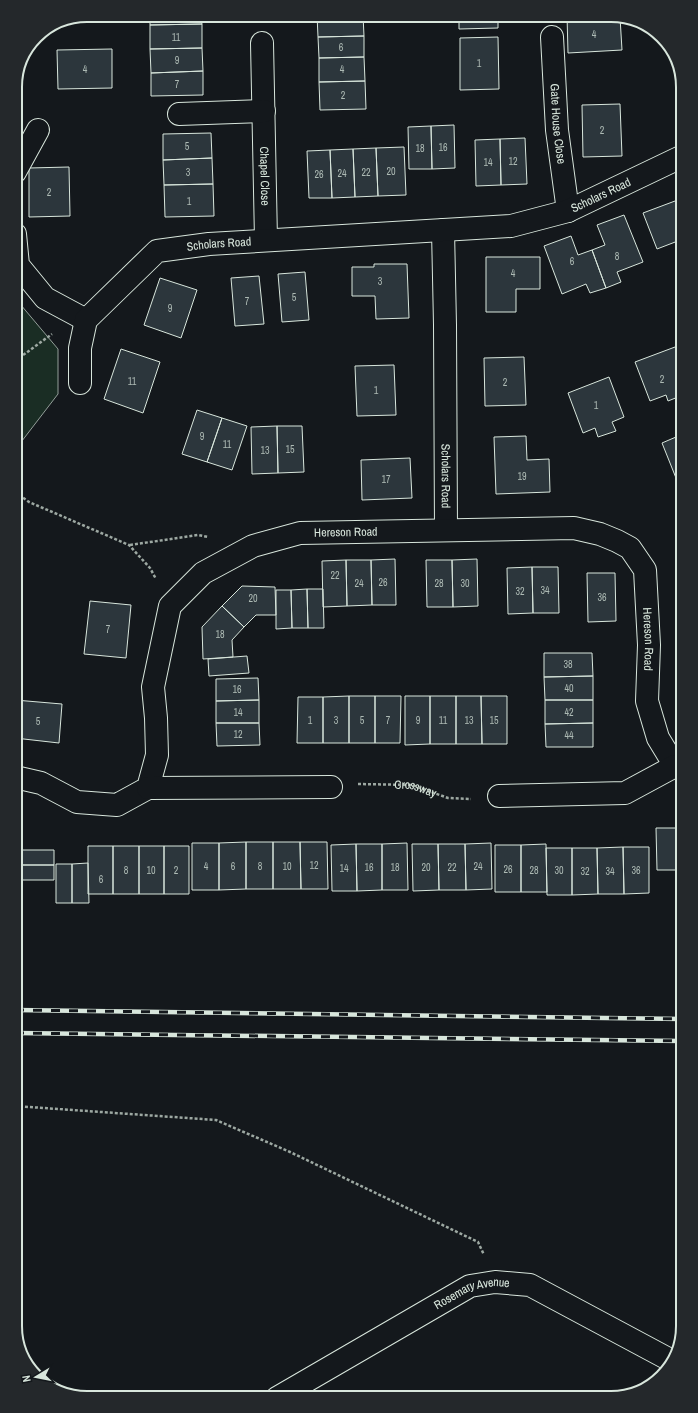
<svg xmlns="http://www.w3.org/2000/svg" width="698" height="1413" font-family="'Archivo Narrow',sans-serif">
<style>
.green{fill:#1a2d24;stroke:#939e99}
.building{fill:#2c363c;stroke:#d8e6dc}
.lines{fill:none;stroke-linecap:round;stroke-linejoin:round}
.street-casing{stroke:#d8e6dc;stroke-width:24}
.path{stroke:#9da8a2;stroke-width:2.5;stroke-dasharray:3 2;stroke-linecap:butt}
.street{stroke:#14181c;stroke-width:22}
.rail-casing{stroke:#d8e6dc;stroke-width:4.5}
.rail{stroke:#14181c;stroke-width:3;stroke-dasharray:9;stroke-linecap:butt}
.labels{text-anchor:middle;stroke-width:3;stroke-linejoin:round;paint-order:stroke}
.number-label{font-size:10px;fill:#adbab4}
.street-label{font-size:12px;fill:#d8e6dc;stroke:#14181c}
.rim{fill:none;stroke:#d8e6dc;stroke-width:2}
</style>
<rect width="100%" height="100%" fill="#14181c"/>
<path class="green" d="M 15,298 L 58,349 L 58,394 L 15,450 Z"/>
<path class="building" d="M 150,15 L 201,15 L 202,24 L 150,25 Z
M 317,15 L 363,15 L 364,36 L 318,37 Z
M 459,15 L 498,15 L 498,28 L 459,29 Z
M 567,15 L 616,15 L 620,17 L 622,50 L 568,53 Z
M 202,24 L 202,48 L 150,49 L 150,25 Z
M 364,36 L 364,57 L 319,58 L 318,37 Z
M 498,37 L 499,89 L 460,90 L 460,38 Z
M 202,48 L 203,71 L 151,73 L 150,49 Z
M 112,49 L 112,88 L 58,89 L 57,50 Z
M 364,57 L 365,81 L 319,82 L 319,58 Z
M 680,70 L 683,87 L 683,101 L 681,101 Z
M 203,71 L 203,95 L 151,96 L 151,73 Z
M 365,81 L 366,109 L 320,110 L 319,82 Z
M 15,100 L 20,100 L 21,131 L 15,131 Z
M 620,104 L 622,156 L 583,157 L 582,105 Z
M 454,125 L 455,168 L 432,169 L 431,126 Z
M 431,126 L 432,169 L 409,169 L 408,127 Z
M 211,133 L 212,158 L 163,160 L 163,134 Z
M 525,138 L 527,184 L 501,185 L 500,139 Z
M 500,139 L 501,185 L 476,186 L 475,140 Z
M 404,147 L 406,195 L 378,196 L 376,148 Z
M 376,148 L 378,196 L 355,197 L 353,149 Z
M 353,149 L 355,197 L 332,198 L 330,150 Z
M 330,150 L 332,198 L 309,198 L 307,151 Z
M 212,158 L 213,184 L 164,185 L 163,160 Z
M 69,167 L 70,216 L 29,217 L 29,168 Z
M 213,184 L 214,216 L 165,217 L 164,185 Z
M 683,198 L 683,239 L 657,249 L 643,213 Z
M 624,215 L 643,262 L 617,272 L 621,282 L 606,288 L 592,250 L 605,245 L 597,225 Z
M 571,236 L 578,255 L 592,250 L 606,288 L 590,293 L 586,284 L 562,294 L 544,246 Z
M 486,257 L 540,257 L 540,289 L 516,289 L 516,312 L 486,312 Z
M 374,264 L 407,264 L 409,318 L 376,319 L 375,296 L 352,296 L 352,267 L 374,267 Z
M 305,272 L 309,320 L 282,322 L 278,274 Z
M 259,276 L 264,324 L 235,326 L 231,278 Z
M 160,278 L 197,290 L 181,338 L 144,325 Z
M 683,344 L 683,395 L 668,401 L 666,395 L 650,401 L 635,362 Z
M 121,349 L 160,362 L 143,413 L 104,399 Z
M 524,357 L 526,405 L 485,406 L 484,358 Z
M 394,365 L 396,415 L 357,416 L 355,366 Z
M 609,377 L 624,417 L 612,422 L 616,431 L 598,437 L 595,428 L 583,433 L 568,393 Z
M 197,410 L 222,418 L 207,462 L 182,454 Z
M 222,418 L 247,426 L 232,470 L 207,462 Z
M 277,426 L 302,426 L 304,472 L 278,473 Z
M 277,426 L 278,473 L 252,474 L 251,427 Z
M 683,434 L 683,480 L 678,483 L 662,443 Z
M 526,436 L 527,460 L 549,459 L 550,492 L 496,494 L 494,437 Z
M 410,458 L 412,498 L 362,500 L 361,460 Z
M 395,559 L 396,605 L 372,605 L 371,560 Z
M 477,559 L 478,606 L 453,607 L 452,560 Z
M 346,560 L 347,606 L 323,607 L 322,561 Z
M 346,560 L 371,560 L 372,605 L 347,606 Z
M 426,560 L 452,560 L 453,607 L 427,607 Z
M 532,567 L 558,567 L 559,613 L 533,613 Z
M 532,567 L 533,613 L 508,614 L 507,568 Z
M 587,573 L 615,573 L 616,621 L 588,622 Z
M 242,586 L 275,587 L 276,615 L 256,615 L 244,627 L 222,606 Z
M 307,589 L 323,589 L 324,628 L 308,628 Z
M 307,589 L 308,628 L 292,628 L 291,590 Z
M 276,590 L 291,590 L 292,628 L 276,629 Z
M 90,601 L 131,605 L 126,658 L 84,654 Z
M 222,606 L 244,627 L 232,640 L 233,657 L 203,659 L 202,627 Z
M 544,653 L 592,653 L 593,676 L 544,677 Z
M 247,656 L 249,673 L 209,676 L 208,659 Z
M 593,676 L 593,700 L 545,700 L 544,677 Z
M 258,678 L 259,700 L 216,701 L 216,679 Z
M 349,696 L 349,743 L 323,743 L 323,697 Z
M 349,696 L 375,696 L 375,743 L 349,743 Z
M 375,696 L 401,696 L 400,743 L 375,743 Z
M 405,696 L 430,696 L 430,744 L 405,745 Z
M 430,696 L 456,696 L 456,744 L 430,744 Z
M 456,696 L 481,696 L 482,744 L 456,744 Z
M 481,696 L 507,696 L 507,744 L 482,744 Z
M 298,697 L 323,697 L 323,743 L 297,743 Z
M 15,700 L 62,704 L 59,743 L 15,738 Z
M 259,700 L 259,723 L 216,723 L 216,701 Z
M 545,700 L 593,700 L 593,723 L 545,724 Z
M 216,723 L 259,723 L 260,745 L 217,746 Z
M 593,723 L 593,747 L 546,747 L 545,724 Z
M 656,828 L 679,828 L 679,870 L 657,870 Z
M 679,828 L 683,828 L 683,870 L 679,870 Z
M 246,842 L 273,842 L 273,889 L 246,889 Z
M 246,842 L 246,889 L 219,890 L 219,843 Z
M 273,842 L 300,842 L 301,889 L 273,889 Z
M 300,842 L 327,842 L 328,889 L 301,889 Z
M 192,843 L 219,843 L 219,890 L 192,890 Z
M 407,843 L 408,890 L 382,890 L 382,844 Z
M 491,843 L 492,889 L 466,890 L 465,844 Z
M 356,844 L 382,844 L 382,890 L 357,891 Z
M 356,844 L 357,891 L 332,891 L 331,845 Z
M 412,844 L 438,844 L 439,890 L 413,891 Z
M 438,844 L 465,844 L 466,890 L 439,890 Z
M 546,844 L 547,892 L 521,892 L 521,845 Z
M 495,845 L 521,845 L 521,892 L 495,892 Z
M 88,846 L 113,846 L 113,894 L 88,894 Z
M 113,846 L 139,846 L 139,894 L 113,894 Z
M 139,846 L 164,846 L 164,894 L 139,894 Z
M 164,846 L 189,846 L 189,894 L 164,894 Z
M 623,847 L 649,847 L 649,893 L 624,894 Z
M 623,847 L 624,894 L 598,894 L 597,848 Z
M 546,848 L 572,848 L 572,895 L 547,895 Z
M 572,848 L 597,848 L 598,894 L 572,895 Z
M 21,850 L 54,850 L 54,865 L 20,865 Z
M 88,863 L 89,903 L 72,903 L 72,864 Z
M 56,864 L 72,864 L 72,903 L 56,903 Z
M 20,865 L 54,865 L 54,880 L 20,880 Z
M 15,877 L 20,877 L 20,904 L 15,904 Z"/>
<g class="lines">
<defs>
<g id="street">
<path id="s2" d="M 552,37 L 557,130 L 568,211"/>
<path id="s3" d="M 262,43 L 266,240"/>
<path d="M 179,114 L 264,111"/>
<path d="M 15,172 L 38,130"/>
<path id="s4" d="M 443,230 L 445,325 L 446,530"/>
<path d="M 15,234 L 18,265 L 45,298 L 86,320"/>
<path id="s5" d="M 80,383 L 80,348 L 86,320 L 157,251 L 209,244 L 511,226 L 568,211 L 683,156"/>
<path id="s6" d="M 15,777 L 41,783 L 77,802 L 117,805 L 148,788 L 157,755 L 156,718 L 153,687 L 170,606 L 203,573 L 253,546 L 300,533 L 574,528 L 600,534 L 617,541 L 630,548 L 645,570 L 649,645 L 647,701 L 658,738 L 675,766 L 683,770"/>
<path d="M 148,788 L 331,787"/>
<path d="M 499,796 L 625,793 L 675,766"/>
<path id="s7" d="M 277,1398 L 470,1286 L 495,1282 L 530,1285 L 672,1361"/>
</g>
</defs>
<use href="#street" class="street-casing"/>
<g class="path">
<path d="M 15,361 L 52,334"/>
<path d="M 15,492 L 29,502 L 129,545 L 150,568 L 156,579"/>
<path d="M 130,545 L 198,535 L 208,537"/>
<path id="s1" d="M 358,784 L 412,785 L 448,798 L 471,799"/>
<path d="M 15,1106 L 216,1120 L 290,1152 L 478,1242 L 484,1255"/>
</g>
<use href="#street" class="street"/>
<defs>
<path id="rail" d="M 15,1010 L 683,1019
M 15,1033 L 683,1041"/>
</defs>
<use href="#rail" class="rail-casing"/>
<use href="#rail" class="rail"/>
</g>
<g class="labels">
<g class="number-label">
<text x="594" y="38">4</text>
<text x="176" y="41">11</text>
<text x="341" y="51">6</text>
<text x="177" y="64">9</text>
<text x="479" y="67">1</text>
<text x="85" y="73">4</text>
<text x="342" y="73">4</text>
<text x="177" y="88">7</text>
<text x="343" y="99">2</text>
<text x="602" y="134">2</text>
<text x="187" y="150">5</text>
<text x="443" y="151">16</text>
<text x="420" y="152">18</text>
<text x="513" y="165">12</text>
<text x="488" y="166">14</text>
<text x="391" y="175">20</text>
<text x="188" y="176">3</text>
<text x="366" y="176">22</text>
<text x="342" y="177">24</text>
<text x="319" y="178">26</text>
<text x="49" y="196">2</text>
<text x="189" y="205">1</text>
<text x="617" y="260">8</text>
<text x="572" y="265">6</text>
<text x="513" y="277">4</text>
<text x="380" y="285">3</text>
<text x="294" y="301">5</text>
<text x="247" y="305">7</text>
<text x="170" y="312">9</text>
<text x="662" y="383">2</text>
<text x="132" y="385">11</text>
<text x="505" y="386">2</text>
<text x="376" y="394">1</text>
<text x="596" y="409">1</text>
<text x="202" y="440">9</text>
<text x="227" y="448">11</text>
<text x="290" y="453">15</text>
<text x="265" y="454">13</text>
<text x="522" y="480">19</text>
<text x="386" y="483">17</text>
<text x="335" y="579">22</text>
<text x="383" y="586">26</text>
<text x="359" y="587">24</text>
<text x="439" y="587">28</text>
<text x="465" y="587">30</text>
<text x="545" y="594">34</text>
<text x="520" y="595">32</text>
<text x="602" y="601">36</text>
<text x="253" y="602">20</text>
<text x="108" y="633">7</text>
<text x="220" y="638">18</text>
<text x="568" y="668">38</text>
<text x="569" y="692">40</text>
<text x="237" y="693">16</text>
<text x="238" y="716">14</text>
<text x="569" y="716">42</text>
<text x="310" y="724">1</text>
<text x="336" y="724">3</text>
<text x="362" y="724">5</text>
<text x="388" y="724">7</text>
<text x="418" y="724">9</text>
<text x="443" y="724">11</text>
<text x="469" y="724">13</text>
<text x="494" y="724">15</text>
<text x="38" y="725">5</text>
<text x="238" y="738">12</text>
<text x="569" y="739">44</text>
<text x="314" y="869">12</text>
<text x="206" y="870">4</text>
<text x="233" y="870">6</text>
<text x="260" y="870">8</text>
<text x="287" y="870">10</text>
<text x="478" y="870">24</text>
<text x="369" y="871">16</text>
<text x="395" y="871">18</text>
<text x="426" y="871">20</text>
<text x="452" y="871">22</text>
<text x="344" y="872">14</text>
<text x="508" y="873">26</text>
<text x="126" y="874">8</text>
<text x="151" y="874">10</text>
<text x="176" y="874">2</text>
<text x="534" y="874">28</text>
<text x="559" y="874">30</text>
<text x="636" y="874">36</text>
<text x="585" y="875">32</text>
<text x="610" y="875">34</text>
<text x="101" y="883">6</text>
</g>
<g class="street-label">
<text dy="4" stroke="none"><textPath href="#s2" startOffset="87">Gate House Close</textPath></text>
<text dy="4" stroke="none"><textPath href="#s3" startOffset="133">Chapel Close</textPath></text>
<text dy="4" stroke="none"><textPath href="#s5" startOffset="613">Scholars Road</textPath></text>
<text dy="4" stroke="none"><textPath href="#s5" startOffset="225">Scholars Road</textPath></text>
<text dy="4" stroke="none"><textPath href="#s4" startOffset="246">Scholars Road</textPath></text>
<text dy="4" stroke="none"><textPath href="#s6" startOffset="526">Hereson Road</textPath></text>
<text dy="4" stroke="none"><textPath href="#s6" startOffset="910">Hereson Road</textPath></text>
<text dy="4" stroke="none"><textPath href="#s1" startOffset="58">Crossway</textPath></text>
<text dy="4" stroke="none"><textPath href="#s7" startOffset="223">Rosemary Avenue</textPath></text>
</g>
</g>
<path d="M0 0H698V1413H0ZM87 22H611A65 65 0 0 1 676 87V1326A65 65 0 0 1 611 1391H87A65 65 0 0 1 22 1326V87A65 65 0 0 1 87 22Z" fill="#24282b" fill-rule="evenodd"/>
<path class="rim" d="M87 22H611A65 65 0 0 1 676 87V1326A65 65 0 0 1 611 1391H87A65 65 0 0 1 22 1326V87A65 65 0 0 1 87 22Z"/>
<g transform="translate(36 1377) rotate(260)" stroke="#14181c" stroke-width="3" paint-order="stroke">
<path d="M0-3L7 15L0 10L-7 15Z" fill="#d8e6dc"/>
<text y="-6" font-size="11" font-weight="bold" text-anchor="middle" fill="#d8e6dc">N</text>
</g>
</svg>
